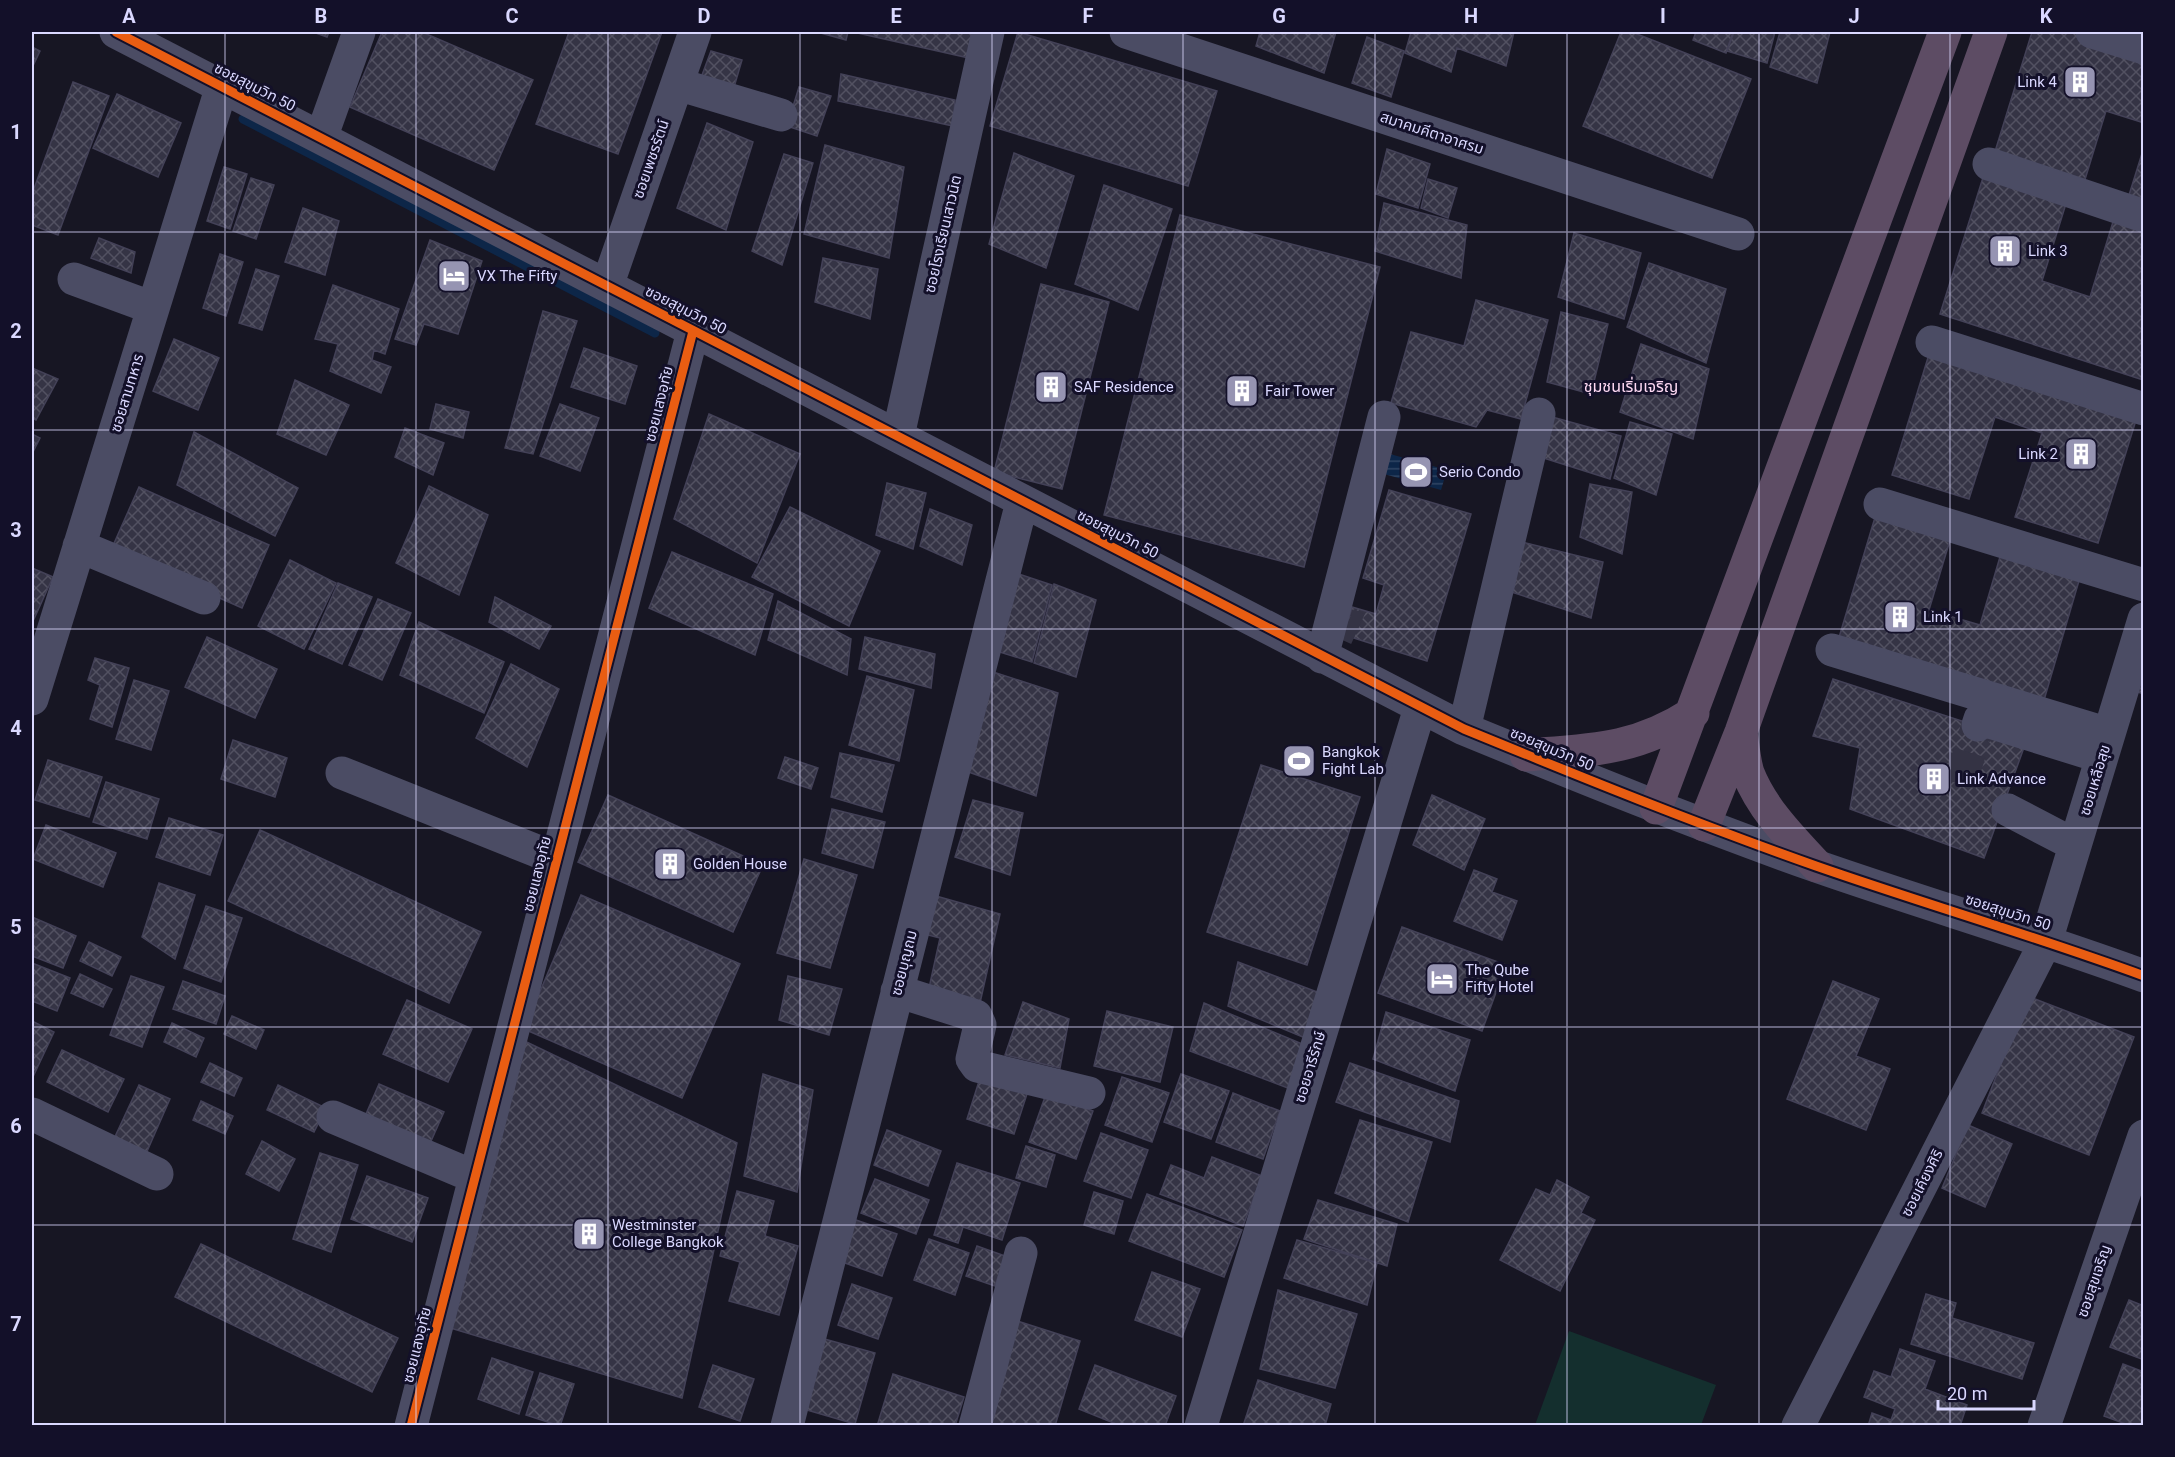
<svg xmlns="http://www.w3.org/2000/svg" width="2175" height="1457" font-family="Roboto,'Noto Sans Thai',sans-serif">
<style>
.pitch{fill:#142f2e}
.water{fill:url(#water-rules)}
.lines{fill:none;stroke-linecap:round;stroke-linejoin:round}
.stream{stroke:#0d2648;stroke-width:9}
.building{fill:url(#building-cross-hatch);stroke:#434157;stroke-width:1.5}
.minor-tunnel{stroke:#343344;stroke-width:33;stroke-dasharray:33 16;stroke-linecap:butt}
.minor{stroke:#4b4c64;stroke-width:33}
.highway{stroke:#5d4c64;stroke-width:33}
.cycleway-casing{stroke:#131029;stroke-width:13}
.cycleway{stroke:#e95d12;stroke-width:9}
.grid{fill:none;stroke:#dad8ff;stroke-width:1.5;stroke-opacity:0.55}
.labels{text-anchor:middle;stroke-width:6;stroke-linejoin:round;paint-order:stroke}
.poi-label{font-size:15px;fill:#dad8ff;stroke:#131029;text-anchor:start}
.street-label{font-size:15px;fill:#dad8ff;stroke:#131029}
.neighbourhood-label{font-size:16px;fill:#ffdaf4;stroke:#131029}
.neatline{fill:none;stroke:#dad8ff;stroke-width:2}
.grid-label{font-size:20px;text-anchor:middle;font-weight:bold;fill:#dad8ff}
</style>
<defs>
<pattern id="water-rules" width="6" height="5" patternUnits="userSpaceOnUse" patternTransform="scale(1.5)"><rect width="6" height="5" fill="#0d2648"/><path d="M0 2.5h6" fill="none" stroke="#304563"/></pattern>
<pattern id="building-cross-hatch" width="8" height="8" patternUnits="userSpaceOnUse" patternTransform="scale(1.5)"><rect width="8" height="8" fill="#353445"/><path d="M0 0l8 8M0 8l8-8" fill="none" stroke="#525161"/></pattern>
</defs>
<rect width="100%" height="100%" fill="#171623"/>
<path class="pitch" d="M 1569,1331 L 1716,1385 L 1701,1425 L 1535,1425 Z"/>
<path class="water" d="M 1390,454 L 1447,470 L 1441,490 L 1384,474 Z"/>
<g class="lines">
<path class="stream" d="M 243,119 L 655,333"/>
</g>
<path class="building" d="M 313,32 L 329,32 L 327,37 Z
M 382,32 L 422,32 L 533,80 L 494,170 L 350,107 Z
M 569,32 L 662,32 L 618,154 L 536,124 Z
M 817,32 L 848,32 L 846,40 Z
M 853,32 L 974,32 L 969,58 Z
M 1018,32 L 1217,91 L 1188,186 L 990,126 Z
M 1260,32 L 1336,32 L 1324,73 L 1256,46 Z
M 1411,32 L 1514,32 L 1506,66 L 1457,48 L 1451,72 L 1405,53 Z
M 1621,32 L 1632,32 L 1751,79 L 1712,178 L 1583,126 Z
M 1696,32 L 1733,32 L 1726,53 L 1693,40 Z
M 1734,32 L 1775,32 L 1767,63 L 1727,51 Z
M 1780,32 L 1830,32 L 1817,83 L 1770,67 Z
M 2032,32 L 2075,32 L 2144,53 L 2144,123 L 2106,111 L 2083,186 L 1993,158 Z
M 1367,37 L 1404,51 L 1391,97 L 1352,83 Z
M 32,47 L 40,51 L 32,68 Z
M 711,51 L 742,60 L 732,94 L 699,83 Z
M 841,74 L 955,100 L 953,126 L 838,101 Z
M 73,82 L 109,96 L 58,235 L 32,225 L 32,194 Z
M 799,87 L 831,96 L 817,136 L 787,126 Z
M 117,94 L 181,123 L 158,177 L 93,148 Z
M 707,123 L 753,142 L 726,230 L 677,208 Z
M 825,145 L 904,167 L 889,258 L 804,234 Z
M 2144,147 L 2144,200 L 2129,195 Z
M 1387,149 L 1430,164 L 1418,208 L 1376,194 Z
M 1014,153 L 1074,176 L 1046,268 L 989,244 Z
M 784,154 L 813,163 L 782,265 L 752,251 Z
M 224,167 L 247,174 L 230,229 L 207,221 Z
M 1986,168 L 2069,194 L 2042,281 L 2090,297 L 2116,212 L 2144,221 L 2143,380 L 1940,314 Z
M 251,178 L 274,185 L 256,239 L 233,231 Z
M 1428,179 L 1457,188 L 1448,218 L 1421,208 Z
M 1104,185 L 1172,209 L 1138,310 L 1075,284 Z
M 1384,203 L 1467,225 L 1461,278 L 1375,251 Z
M 303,208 L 339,221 L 325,275 L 285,262 Z
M 1180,215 L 1380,267 L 1304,567 L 1104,515 Z
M 1574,233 L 1641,253 L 1624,319 L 1558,297 Z
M 99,238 L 135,252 L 131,273 L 91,258 Z
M 430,240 L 482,261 L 458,334 L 424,324 L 416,345 L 395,339 Z
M 220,254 L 243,262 L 226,316 L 203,308 Z
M 823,258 L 878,269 L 870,319 L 815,302 Z
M 1649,263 L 1726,289 L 1706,363 L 1627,327 Z
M 256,269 L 279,276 L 262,330 L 239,323 Z
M 1041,284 L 1109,302 L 1062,489 L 994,472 Z
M 333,285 L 399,309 L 385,354 L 374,350 L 372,360 L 391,367 L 381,393 L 330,371 L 338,344 L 315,339 Z
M 1476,300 L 1548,320 L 1521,419 L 1487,410 L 1476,427 L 1391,403 L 1411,332 L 1464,346 Z
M 543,311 L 577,321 L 533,454 L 505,448 Z
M 1561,312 L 1608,324 L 1591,394 L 1547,382 Z
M 174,339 L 219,358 L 198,410 L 153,391 Z
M 1641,344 L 1709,369 L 1693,439 L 1620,412 Z
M 584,348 L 637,366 L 625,404 L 571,387 Z
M 1930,351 L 2137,417 L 2098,543 L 2015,517 L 2042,433 L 1995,417 L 1969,499 L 1892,475 Z
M 32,368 L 58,379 L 36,420 L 32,418 Z
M 295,380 L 349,405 L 326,455 L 277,434 Z
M 436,404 L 469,412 L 463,438 L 430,429 Z
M 560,404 L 599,418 L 580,471 L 540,456 Z
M 709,414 L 800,454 L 757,563 L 674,519 Z
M 1545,415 L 1621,436 L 1610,479 L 1534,455 Z
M 1630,422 L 1672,434 L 1656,495 L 1614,478 Z
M 405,428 L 444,443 L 433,475 L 395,457 Z
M 194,432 L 298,488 L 275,536 L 177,485 Z
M 32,434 L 40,438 L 32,454 Z
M 887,483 L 926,493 L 913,549 L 876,535 Z
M 1590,484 L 1632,492 L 1622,554 L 1580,537 Z
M 429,486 L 488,515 L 459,595 L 396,563 Z
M 139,487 L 269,545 L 242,608 L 111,550 Z
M 1389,490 L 1471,514 L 1427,661 L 1344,635 L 1352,607 L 1376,614 L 1384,585 L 1363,578 Z
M 790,507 L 880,551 L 849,626 L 752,577 Z
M 930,509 L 972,525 L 962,565 L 920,546 Z
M 1876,514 L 1951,537 L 1929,610 L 1980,625 L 2002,550 L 2081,574 L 2042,707 L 1837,644 Z
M 1514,540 L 1603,562 L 1591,618 L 1502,589 Z
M 672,552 L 773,594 L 755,655 L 649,608 Z
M 290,560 L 336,583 L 304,649 L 258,626 Z
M 32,568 L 53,577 L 34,619 L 32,618 Z
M 1010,571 L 1052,585 L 1032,662 L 990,649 Z
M 338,583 L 372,597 L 342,664 L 309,649 Z
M 1054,584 L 1096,600 L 1076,677 L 1034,663 Z
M 495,597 L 551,626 L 539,649 L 489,622 Z
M 378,599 L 411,613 L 382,680 L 349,665 Z
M 778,601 L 851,639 L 847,675 L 768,640 Z
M 419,622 L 504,662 L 484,713 L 400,675 Z
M 207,637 L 277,669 L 255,718 L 185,687 Z
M 865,637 L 935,654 L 931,688 L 859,669 Z
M 95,658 L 129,668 L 112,727 L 90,719 L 100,685 L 88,680 Z
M 2144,663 L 2144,694 L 2134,691 Z
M 511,664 L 559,689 L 527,767 L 476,738 Z
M 987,670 L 1058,693 L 1036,796 L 960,769 Z
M 867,676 L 914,690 L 899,761 L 849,745 Z
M 1833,679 L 2026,742 L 1984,858 L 1850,809 L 1860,748 L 1813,736 Z
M 134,680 L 169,691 L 151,750 L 116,739 Z
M 233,740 L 287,758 L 275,797 L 221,779 Z
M 840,753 L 894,765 L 882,812 L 831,797 Z
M 785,757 L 818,768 L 811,789 L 778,778 Z
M 48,760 L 102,777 L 89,817 L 35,800 Z
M 1261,765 L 1360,797 L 1307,965 L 1207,932 Z
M 106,782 L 159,799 L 147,839 L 93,822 Z
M 608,795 L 763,865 L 733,932 L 578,862 Z
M 1432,795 L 1485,819 L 1464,870 L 1413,845 Z
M 973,800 L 1023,813 L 1010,875 L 955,857 Z
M 832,809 L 885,822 L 873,868 L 822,853 Z
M 169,818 L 223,835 L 210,875 L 156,857 Z
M 46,825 L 116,853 L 103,887 L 33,859 Z
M 260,830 L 481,932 L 449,1003 L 228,901 Z
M 804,859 L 857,875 L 830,968 L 777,953 Z
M 1474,870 L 1497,879 L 1492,892 L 1517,901 L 1502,940 L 1454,921 Z
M 159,883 L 195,895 L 175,959 L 142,937 Z
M 929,894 L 1000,914 L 980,1003 L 929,988 L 940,938 L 920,933 Z
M 581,895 L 740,964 L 682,1098 L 524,1029 Z
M 206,906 L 242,918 L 221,982 L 184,968 Z
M 32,917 L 76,936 L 63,968 L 32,956 Z
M 1402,927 L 1506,965 L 1482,1031 L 1378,993 Z
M 89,942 L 121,957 L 112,976 L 80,961 Z
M 1238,962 L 1325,995 L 1310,1040 L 1228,1006 Z
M 32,963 L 70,978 L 57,1011 L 32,1001 Z
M 80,974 L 112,989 L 103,1007 L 71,993 Z
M 131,976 L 164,987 L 142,1047 L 110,1035 Z
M 788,976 L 842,989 L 829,1035 L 779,1020 Z
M 183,981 L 225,996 L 216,1024 L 173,1009 Z
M 1833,981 L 1879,999 L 1856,1056 L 1890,1069 L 1866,1130 L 1787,1099 Z
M 2027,996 L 2134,1037 L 2089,1155 L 1982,1113 Z
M 407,1000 L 472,1029 L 448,1082 L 383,1054 Z
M 1023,1002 L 1069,1019 L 1060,1068 L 1005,1055 Z
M 1204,1003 L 1307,1046 L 1293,1090 L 1190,1051 Z
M 1107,1011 L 1173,1027 L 1160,1082 L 1094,1066 Z
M 1386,1012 L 1470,1040 L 1455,1091 L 1373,1059 Z
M 232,1016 L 264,1030 L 256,1049 L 224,1034 Z
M 32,1021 L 54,1032 L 32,1079 Z
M 172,1023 L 204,1038 L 196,1057 L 164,1042 Z
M 512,1035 L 737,1143 L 682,1398 L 437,1324 Z
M 62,1050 L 124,1079 L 108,1112 L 47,1082 Z
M 210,1063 L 242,1078 L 234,1096 L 201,1082 Z
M 1350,1063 L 1459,1101 L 1450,1142 L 1336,1102 Z
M 763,1074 L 813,1090 L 797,1192 L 744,1176 Z
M 1181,1074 L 1229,1091 L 1211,1139 L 1164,1122 Z
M 1122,1077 L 1169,1093 L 1152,1142 L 1105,1125 Z
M 980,1078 L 1027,1094 L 1014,1134 L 967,1119 Z
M 379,1084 L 444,1112 L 420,1166 L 356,1137 Z
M 139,1085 L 170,1099 L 145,1156 L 113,1141 Z
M 278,1085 L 326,1108 L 314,1132 L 267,1110 Z
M 1233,1093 L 1280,1111 L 1263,1159 L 1216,1142 Z
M 1046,1094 L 1093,1111 L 1076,1159 L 1029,1142 Z
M 201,1101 L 233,1116 L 225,1134 L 193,1120 Z
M 1360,1120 L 1432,1142 L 1408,1222 L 1335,1193 Z
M 1968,1125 L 2012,1144 L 1985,1207 L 1942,1188 Z
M 887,1130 L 941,1151 L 928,1186 L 874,1165 Z
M 1101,1133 L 1148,1150 L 1131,1198 L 1084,1181 Z
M 262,1141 L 295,1159 L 279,1191 L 246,1174 Z
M 1026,1146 L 1055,1155 L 1046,1187 L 1016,1178 Z
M 320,1153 L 358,1165 L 331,1252 L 293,1239 Z
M 1212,1157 L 1262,1176 L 1243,1226 L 1160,1194 L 1171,1165 L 1204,1178 Z
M 957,1163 L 1020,1183 L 1002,1240 L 963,1227 L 958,1243 L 934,1235 Z
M 367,1176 L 428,1198 L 412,1242 L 351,1219 Z
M 875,1179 L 929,1200 L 916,1234 L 861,1213 Z
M 1557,1180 L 1589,1197 L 1581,1213 L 1595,1220 L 1560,1291 L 1500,1260 L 1536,1189 L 1550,1195 Z
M 737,1191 L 774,1201 L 765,1236 L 798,1246 L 779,1315 L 729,1301 L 740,1262 L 720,1256 Z
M 1094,1192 L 1123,1201 L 1114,1234 L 1084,1225 Z
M 1147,1194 L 1242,1230 L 1224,1277 L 1129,1241 Z
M 1318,1200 L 1397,1224 L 1387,1266 L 1304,1239 Z
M 856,1220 L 897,1234 L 882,1276 L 842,1262 Z
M 929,1239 L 969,1253 L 955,1295 L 914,1280 Z
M 1297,1240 L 1377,1263 L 1367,1305 L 1284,1278 Z
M 201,1244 L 398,1338 L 372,1392 L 175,1297 Z
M 977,1246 L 1005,1256 L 995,1286 L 966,1276 Z
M 1152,1272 L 1200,1289 L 1182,1337 L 1135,1320 Z
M 852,1284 L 892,1298 L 878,1339 L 838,1325 Z
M 1278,1290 L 1357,1314 L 1335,1388 L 1260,1369 Z
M 1926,1294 L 1956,1303 L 1952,1318 L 2034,1343 L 2022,1379 L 1911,1344 Z
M 2129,1300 L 2144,1306 L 2144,1360 L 2110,1347 Z
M 1014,1320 L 1080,1341 L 1055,1426 L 982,1426 Z
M 821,1338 L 875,1353 L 855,1424 L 800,1408 Z
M 1900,1349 L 1935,1361 L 1925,1389 L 1967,1405 L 1960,1426 L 1868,1426 L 1872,1413 L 1891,1420 L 1895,1409 L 1864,1397 L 1874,1371 L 1891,1377 Z
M 492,1358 L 533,1372 L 519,1414 L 478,1399 Z
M 2123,1364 L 2144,1372 L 2144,1426 L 2131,1426 L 2104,1416 Z
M 713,1365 L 754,1379 L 740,1421 L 699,1407 Z
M 1095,1365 L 1176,1396 L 1165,1426 L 1121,1426 L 1079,1409 Z
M 540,1373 L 574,1384 L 560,1426 L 526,1415 Z
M 893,1374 L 964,1397 L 955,1426 L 877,1426 Z
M 1258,1380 L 1331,1404 L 1325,1426 L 1243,1426 Z"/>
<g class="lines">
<path class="minor-tunnel" d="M 1347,624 L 1358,629
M 1960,784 L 1978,725"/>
<path class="minor" d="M 116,32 L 1464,729 C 1581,777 1697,824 1816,866 C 1925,904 2035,936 2144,976
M 1126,32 L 1738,234
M 2092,32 L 2144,48
M 677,84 L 781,115
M 321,138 L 359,32
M 1989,164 L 2144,216
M 74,279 L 153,308
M 607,286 L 695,32
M 1932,342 L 2144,409
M 898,436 L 988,32
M 1880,504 L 2144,585
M 79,546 L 204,598
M 1832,650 L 2109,734
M 1322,657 L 1384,417
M 32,699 L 222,86
M 1978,725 L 1980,719 L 2102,757
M 1464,729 L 1539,414
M 342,773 L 557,859
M 2008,810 L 2075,845
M 897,991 L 976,1016 L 980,1025 L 972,1059 L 977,1066 L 1089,1093
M 32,1114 L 157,1174
M 333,1117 L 475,1177
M 411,1426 L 693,331
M 787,1426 L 1022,502
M 975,1426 L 1021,1253
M 1201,1426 L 1420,708
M 1798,1426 L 2046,941 L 2144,619
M 2044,1426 L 2144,1136"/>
<path class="highway" d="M 1741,732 C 1743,745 1744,760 1748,773 C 1762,809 1791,838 1817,866
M 1526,755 C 1592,750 1636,750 1693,713
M 1656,808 L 1945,32
M 1704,825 L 1741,732 L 1991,32"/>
<defs>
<path id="cycleway" d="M 116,32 L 1464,729 C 1581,777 1697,824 1816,866 C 1925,904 2035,936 2144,976
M 411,1426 L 693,331"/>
</defs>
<use href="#cycleway" class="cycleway-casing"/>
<use href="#cycleway" class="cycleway"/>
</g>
<path class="grid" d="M 225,32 L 225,1426M 416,32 L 416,1426M 608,32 L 608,1426M 800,32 L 800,1426M 992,32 L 992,1426M 1183,32 L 1183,1426M 1375,32 L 1375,1426M 1567,32 L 1567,1426M 1759,32 L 1759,1426M 1950,32 L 1950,1426M 32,232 L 2144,232M 32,430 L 2144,430M 32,629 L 2144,629M 32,828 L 2144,828M 32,1027 L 2144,1027M 32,1225 L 2144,1225"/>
<defs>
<symbol id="building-square" viewBox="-11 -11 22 22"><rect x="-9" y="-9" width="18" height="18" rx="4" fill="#9694b2" stroke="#131029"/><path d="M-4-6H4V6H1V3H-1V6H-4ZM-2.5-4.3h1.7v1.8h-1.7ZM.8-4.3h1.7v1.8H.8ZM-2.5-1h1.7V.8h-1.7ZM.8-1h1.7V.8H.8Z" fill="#fff"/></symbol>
<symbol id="hotel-square" viewBox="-11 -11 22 22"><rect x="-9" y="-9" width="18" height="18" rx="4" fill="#9694b2" stroke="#131029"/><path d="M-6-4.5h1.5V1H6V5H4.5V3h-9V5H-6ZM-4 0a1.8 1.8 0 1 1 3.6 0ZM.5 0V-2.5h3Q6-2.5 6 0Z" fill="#fff"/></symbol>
<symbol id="stadium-square" viewBox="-11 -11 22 22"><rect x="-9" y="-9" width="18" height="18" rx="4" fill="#9694b2" stroke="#131029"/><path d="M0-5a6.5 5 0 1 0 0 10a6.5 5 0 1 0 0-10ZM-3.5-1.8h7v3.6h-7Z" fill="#fff"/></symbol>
</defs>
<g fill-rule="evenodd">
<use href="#building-square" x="2061" y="63" width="38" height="38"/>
<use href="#building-square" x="1986" y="232" width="38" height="38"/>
<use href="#hotel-square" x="435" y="257" width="38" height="38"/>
<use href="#building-square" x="1032" y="368" width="38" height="38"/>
<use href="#building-square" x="1223" y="372" width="38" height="38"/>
<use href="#building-square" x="2062" y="435" width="38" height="38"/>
<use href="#stadium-square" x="1397" y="453" width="38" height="38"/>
<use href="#building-square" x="1881" y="598" width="38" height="38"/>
<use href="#stadium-square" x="1280" y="742" width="38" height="38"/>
<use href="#building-square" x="1915" y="760" width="38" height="38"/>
<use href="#building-square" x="651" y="845" width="38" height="38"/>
<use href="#hotel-square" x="1423" y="960" width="38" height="38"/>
<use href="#building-square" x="570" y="1215" width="38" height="38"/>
</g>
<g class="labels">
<g class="poi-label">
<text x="2057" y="87" text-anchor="end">Link 4</text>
<text x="2028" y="256">Link 3</text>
<text x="477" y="281">VX The Fifty</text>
<text x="1074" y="392">SAF Residence</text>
<text x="1265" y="396">Fair Tower</text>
<text x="2058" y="459" text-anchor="end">Link 2</text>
<text x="1439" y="477">Serio Condo</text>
<text x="1923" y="622">Link 1</text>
<text x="1322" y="757">Bangkok<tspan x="1322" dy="17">Fight Lab</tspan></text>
<text x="1957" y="784">Link Advance</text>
<text x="693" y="869">Golden House</text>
<text x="1465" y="975">The Qube<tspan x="1465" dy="17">Fifty Hotel</tspan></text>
<text x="612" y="1230">Westminster<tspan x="612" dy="17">College Bangkok</tspan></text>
</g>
<g class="street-label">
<text transform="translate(255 87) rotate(27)" y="5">ซอยสุขุมวิท 50</text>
<text transform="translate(1432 133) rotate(18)" y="5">สมาคมคีตาอาศรม</text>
<text transform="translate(651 159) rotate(-71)" y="5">ซอยเพชรรัตน์</text>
<text transform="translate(943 234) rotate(-77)" y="5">ซอยโรงเรียนเสาวนิต</text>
<text transform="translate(686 310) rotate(27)" y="5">ซอยสุขุมวิท 50</text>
<text transform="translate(127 393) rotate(-73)" y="5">ซอยสามทหาร</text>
<text transform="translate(659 404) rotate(-76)" y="5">ซอยแสงอุทัย</text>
<text transform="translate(1118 534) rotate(27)" y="5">ซอยสุขุมวิท 50</text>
<text transform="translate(1552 749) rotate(23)" y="5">ซอยสุขุมวิท 50</text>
<text transform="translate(2095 780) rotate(-73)" y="5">ซอยเหลือสุข</text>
<text transform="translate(537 874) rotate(-76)" y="5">ซอยแสงอุทัย</text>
<text transform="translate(2008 912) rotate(18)" y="5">ซอยสุขุมวิท 50</text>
<text transform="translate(904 963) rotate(-76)" y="5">ซอยบุญถม</text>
<text transform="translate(1310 1067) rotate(-73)" y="5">ซอยอารีรักษ์</text>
<text transform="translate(1922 1183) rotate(-63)" y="5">ซอยเคียงศิริ</text>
<text transform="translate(2094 1281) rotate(-71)" y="5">ซอยสุขเจริญ</text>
<text transform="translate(417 1345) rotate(-76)" y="5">ซอยแสงอุทัย</text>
</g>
<g class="neighbourhood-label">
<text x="1631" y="392">ชุมชนเริ่มเจริญ</text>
</g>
</g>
<rect width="2175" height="1457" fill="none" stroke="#131029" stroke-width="66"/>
<path d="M1938 1400v9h96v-9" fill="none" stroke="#dad8ff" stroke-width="3"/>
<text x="1947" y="1400" font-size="18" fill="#dad8ff" stroke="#131029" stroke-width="4.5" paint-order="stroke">20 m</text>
<rect x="33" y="33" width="2109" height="1391" class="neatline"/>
<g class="grid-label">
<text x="129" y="23">A</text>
<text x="321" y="23">B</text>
<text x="512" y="23">C</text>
<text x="704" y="23">D</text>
<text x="896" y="23">E</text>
<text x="1088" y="23">F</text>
<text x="1279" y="23">G</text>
<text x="1471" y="23">H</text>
<text x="1663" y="23">I</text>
<text x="1854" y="23">J</text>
<text x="2046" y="23">K</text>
<text x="16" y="139">1</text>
<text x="16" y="338">2</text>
<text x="16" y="537">3</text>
<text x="16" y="735">4</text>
<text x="16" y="934">5</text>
<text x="16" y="1133">6</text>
<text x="16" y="1331">7</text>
</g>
</svg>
